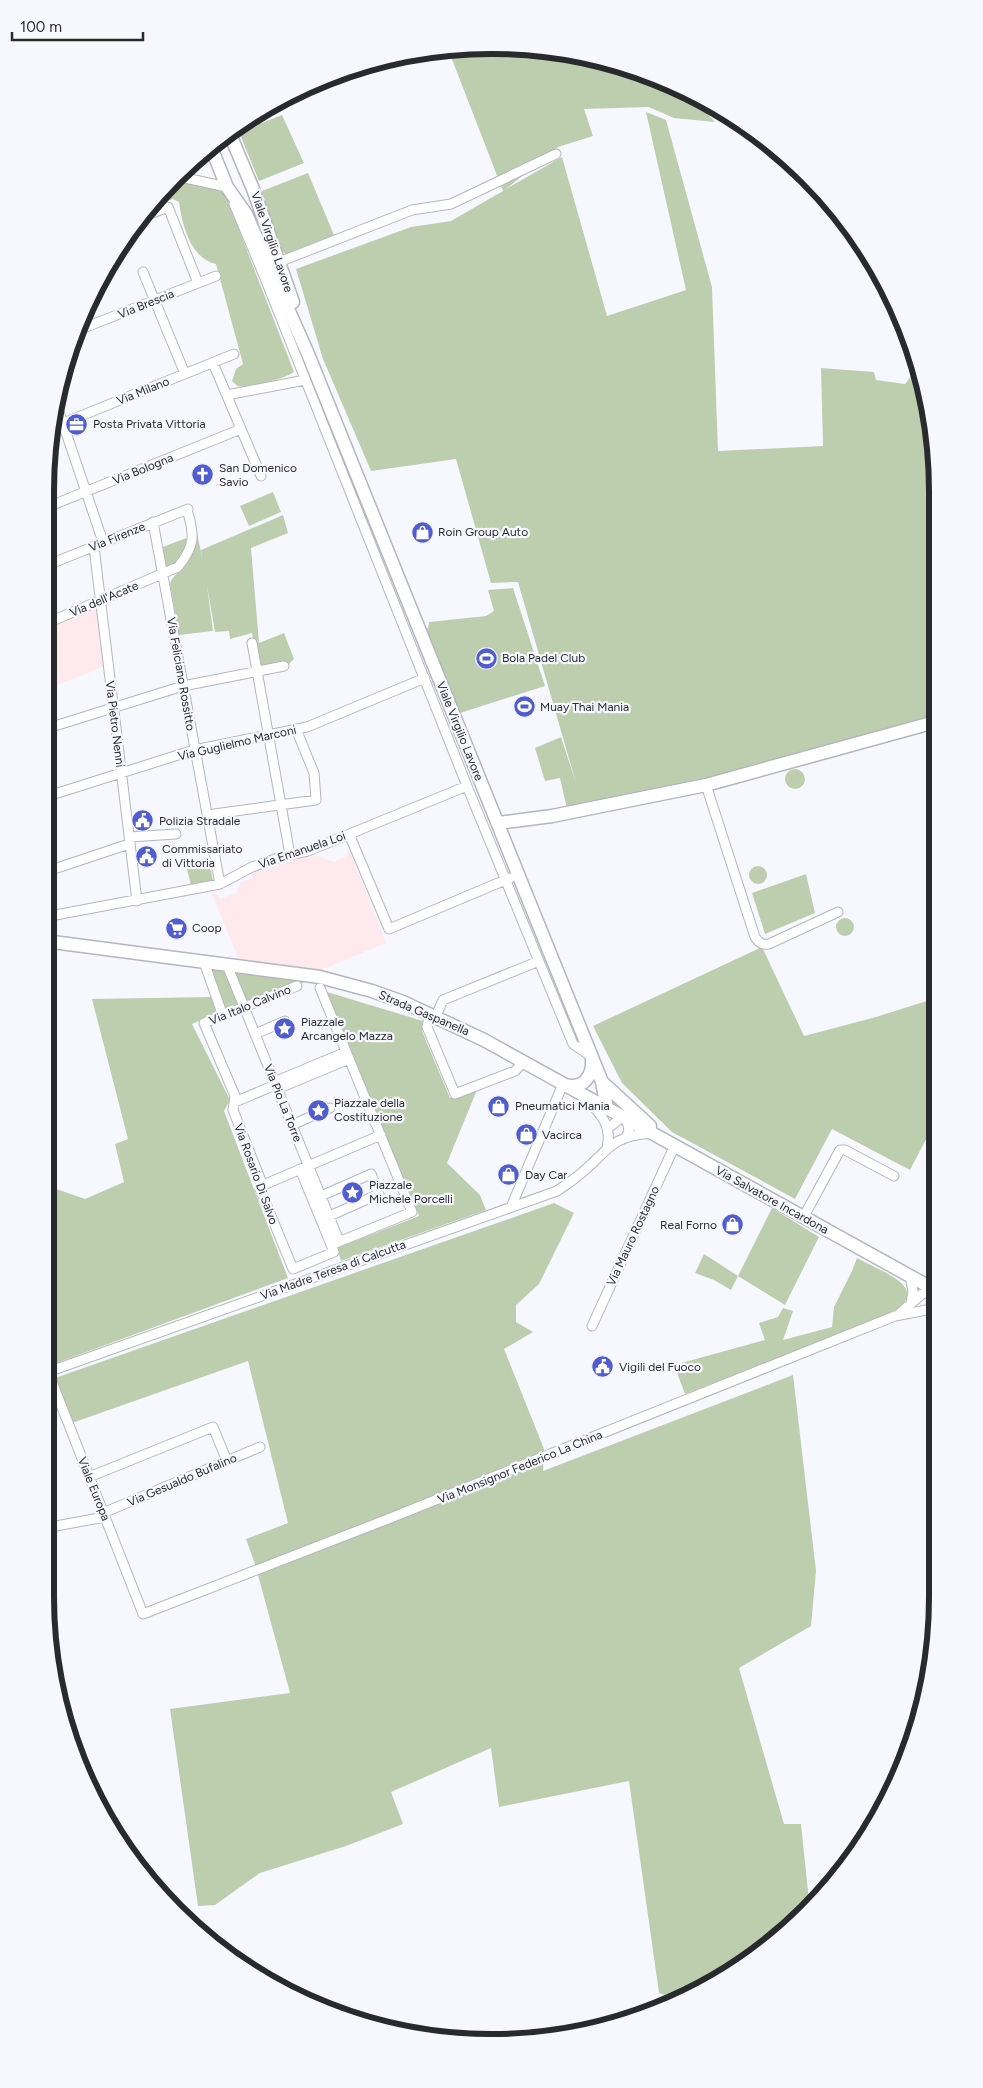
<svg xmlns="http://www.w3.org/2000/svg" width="983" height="2088" font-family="Figtree,sans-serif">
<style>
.education{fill:#fee9ec}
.green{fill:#bdceae}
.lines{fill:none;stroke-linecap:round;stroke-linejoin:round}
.street-casing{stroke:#b4b6be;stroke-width:11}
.secondary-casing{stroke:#b4b6be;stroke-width:15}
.street{stroke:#fff;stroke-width:9}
.secondary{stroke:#fff;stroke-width:12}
.labels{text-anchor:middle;stroke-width:4.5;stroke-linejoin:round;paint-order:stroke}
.street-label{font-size:12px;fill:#292a2d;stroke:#f7f8ff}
.poi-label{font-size:12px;fill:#292a2d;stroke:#f7f8ff;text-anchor:start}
.rim{fill:none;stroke:#292a2d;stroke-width:6}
</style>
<rect width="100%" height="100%" fill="#f7f8ff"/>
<path class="education" d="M 97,607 L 103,667 L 45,690 L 45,629 Z
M 349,849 L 386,943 L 319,971 L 239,960 L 211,892 L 218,895 L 220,899 L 236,893 L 241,882 L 253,878 L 251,874 L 301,858 L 317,856 L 335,862 L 345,857 Z"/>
<path class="green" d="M 491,45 L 578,54 L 662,79 L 696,99 L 697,102 L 715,122 L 674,118 L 649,107 L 584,109 L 593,136 L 558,147 L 506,189 L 562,157 L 607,316 L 686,290 L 646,112 L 666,120 L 712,287 L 718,451 L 823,446 L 821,368 L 874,372 L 876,380 L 905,384 L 917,369 L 934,433 L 935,716 L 768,764 L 567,809 L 560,778 L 545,781 L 535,748 L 561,737 L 576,783 L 518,582 L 491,583 L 456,459 L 371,471 L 323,359 L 296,269 L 411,227 L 451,221 L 503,191 L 448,49 Z
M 282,115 L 304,163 L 259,181 L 239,132 Z
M 308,173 L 334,235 L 286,254 L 281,251 L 260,194 L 262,191 Z
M 173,180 L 222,191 L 226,196 L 294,372 C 287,378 246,389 238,386 C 236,385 233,382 232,381 L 236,369 L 243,364 L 216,264 C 191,259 182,225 179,202 L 173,199 L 165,202 L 162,193 Z
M 273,492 L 281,512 L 249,526 L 240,506 Z
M 283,515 L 288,533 L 251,548 L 259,643 L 284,633 L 294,659 L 288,665 L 258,669 L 252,633 L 230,639 L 229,631 L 215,632 L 201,550 Z
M 196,529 L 205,570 L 213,631 L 179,635 L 170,583 C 173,576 178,573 183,568 C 192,558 193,542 196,529 Z
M 186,538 L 187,548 L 172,568 L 167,569 L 164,558 L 163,547 Z
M 513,588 L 545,686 L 460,713 L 426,629 L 428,628 L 429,622 L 486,616 L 494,611 L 488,590 Z
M785 779a10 10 0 1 1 20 0a10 10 0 1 1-20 0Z
M 208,858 L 213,880 L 191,885 L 185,862 Z
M749 875a9 9 0 1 1 18 0a9 9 0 1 1-18 0Z
M 806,874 L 815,913 L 765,934 L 752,893 Z
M836 927a9 9 0 1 1 18 0a9 9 0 1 1-18 0Z
M 762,947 L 804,1036 L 876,1017 L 936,998 L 936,1120 L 910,1170 L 832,1129 L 795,1199 L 672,1132 L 622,1083 L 593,1026 Z
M 207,964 L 312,979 L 224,1014 Z
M 324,991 L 423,1021 L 422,1031 L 450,1098 L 477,1090 L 447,1163 L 480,1195 L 486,1210 L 341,1261 L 337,1248 L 419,1216 Z
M 211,997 L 216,1013 L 192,1024 L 230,1100 L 224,1111 L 288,1278 L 51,1365 L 45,1348 L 45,1185 L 85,1199 L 124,1182 L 115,1144 L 128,1139 L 92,999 Z
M 554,1203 L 574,1213 L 539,1284 L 516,1305 L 516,1322 L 533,1332 L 504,1349 L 544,1449 L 543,1471 L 793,1375 L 816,1571 L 811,1626 L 739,1668 L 784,1824 L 801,1824 L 809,1901 L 811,1904 L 714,1983 L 679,2000 L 659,1993 L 629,1781 L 499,1807 L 491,1748 L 391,1792 L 403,1824 L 346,1846 L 260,1873 L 215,1905 L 198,1906 L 170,1709 L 290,1693 L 255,1564 L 246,1539 L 288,1523 L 248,1361 L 72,1423 L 55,1378 Z
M 772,1208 L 819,1237 L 785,1305 L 738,1276 L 731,1290 L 714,1280 L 695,1273 L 704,1254 L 738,1276 Z
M 857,1258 C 889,1275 941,1292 877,1319 L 685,1394 L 674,1365 L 765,1340 L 759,1323 L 778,1317 L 783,1308 L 793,1311 L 783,1340 L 832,1327 L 834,1307 L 852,1271 Z"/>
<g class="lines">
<defs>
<path id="street" d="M 176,176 L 227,187 L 228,190
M 234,204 L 265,278 L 467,786 L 573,1044 L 592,1057
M 142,217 L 168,207 L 198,283
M 279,262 L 412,210 L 451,204 L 556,154
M 143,272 L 185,374
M 76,331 L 216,276
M 213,363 L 261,476
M 227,395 L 305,380
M 55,400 L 103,542
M 51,428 L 234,354
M 45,508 L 241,429
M 153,522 L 220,884
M 94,547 L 137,901
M 45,566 L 188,509
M 45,624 L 178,567 C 195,546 195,535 187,510
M 252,643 L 290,855
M 45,729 L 183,686 L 284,666
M 706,785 L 755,937 C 759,943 762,945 769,944 L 838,912
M 45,797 L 194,750 L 307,727 L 425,678
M 207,815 L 316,800 L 314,773 L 296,729
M 349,834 L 389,929 L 510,878
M 129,837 L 176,834
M 45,872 L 129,844
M 45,917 L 220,884 L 252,867 L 284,856 L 308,851 L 467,786
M 204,962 L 223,1016
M 227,965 L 339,1241
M 297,986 L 204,1023 L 235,1096 L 233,1110 L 261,1181 L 260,1189 L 293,1269 L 334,1252 L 300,1169
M 320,988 L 412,1212 L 331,1245
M 430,1013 L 427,1027 L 455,1094 L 515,1071 L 523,1062
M 436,1016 L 443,1000 L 539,961
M 255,1034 L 285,1021
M 274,1082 L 346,1052
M 277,1089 L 349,1059
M 235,1102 L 275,1085
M 589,1102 C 602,1115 612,1127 607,1147
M 292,1125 L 330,1108
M 611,1126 L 620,1119 L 627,1119 L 629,1132 L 625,1138
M 261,1186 L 381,1135
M 321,1196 L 371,1174 L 379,1194 L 325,1218
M 511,1207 L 563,1084
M 803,1218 L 840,1150 L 845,1150 L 894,1176
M 910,1277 L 913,1291 L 911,1303
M 900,1313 L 922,1294 L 934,1290 L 935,1292
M 592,1326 L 675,1145
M 45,1364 L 143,1614 L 388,1519 L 895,1316 L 937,1308
M 45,1373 L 557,1191 C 564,1186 572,1181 579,1175 C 609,1151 608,1137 651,1133
M 89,1477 L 213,1427 L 227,1461
M 103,1513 L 260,1447
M 45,1528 L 105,1517"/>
<path id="secondary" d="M 229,132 L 253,189 L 293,302
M 211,147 L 227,187 L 246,214 L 308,354 L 602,1082 L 607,1108
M 498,823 L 552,816 L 706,785 L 935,722
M 45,941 L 320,977 L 372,991 L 403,1002 L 484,1040 L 937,1291
M 602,1082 L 650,1126
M 565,1085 C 583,1090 593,1076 592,1060"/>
</defs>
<use href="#street" class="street-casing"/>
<use href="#secondary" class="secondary-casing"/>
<use href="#street" class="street"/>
<use href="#secondary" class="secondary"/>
</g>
<defs>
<symbol id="office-disc" viewBox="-11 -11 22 22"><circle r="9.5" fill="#505cd2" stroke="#f7f8ff"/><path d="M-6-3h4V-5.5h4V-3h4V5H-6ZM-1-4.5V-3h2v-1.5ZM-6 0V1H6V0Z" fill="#fff"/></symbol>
<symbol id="church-disc" viewBox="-11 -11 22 22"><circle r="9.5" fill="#505cd2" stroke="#f7f8ff"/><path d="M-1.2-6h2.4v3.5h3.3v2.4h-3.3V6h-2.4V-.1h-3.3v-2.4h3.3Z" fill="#fff"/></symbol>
<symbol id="shop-disc" viewBox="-11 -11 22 22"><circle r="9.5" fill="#505cd2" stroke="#f7f8ff"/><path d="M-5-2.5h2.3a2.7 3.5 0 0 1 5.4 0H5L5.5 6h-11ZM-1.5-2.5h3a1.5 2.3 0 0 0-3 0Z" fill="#fff"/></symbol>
<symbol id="stadium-disc" viewBox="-11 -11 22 22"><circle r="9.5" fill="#505cd2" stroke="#f7f8ff"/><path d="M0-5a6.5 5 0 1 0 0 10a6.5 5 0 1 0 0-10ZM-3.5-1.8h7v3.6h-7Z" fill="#fff"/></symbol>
<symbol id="civic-disc" viewBox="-11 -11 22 22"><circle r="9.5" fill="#505cd2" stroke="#f7f8ff"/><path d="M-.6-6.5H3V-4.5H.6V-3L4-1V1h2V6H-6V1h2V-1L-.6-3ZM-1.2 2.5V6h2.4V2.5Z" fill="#fff"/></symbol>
<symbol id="supermarket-disc" viewBox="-11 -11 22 22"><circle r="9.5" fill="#505cd2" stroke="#f7f8ff"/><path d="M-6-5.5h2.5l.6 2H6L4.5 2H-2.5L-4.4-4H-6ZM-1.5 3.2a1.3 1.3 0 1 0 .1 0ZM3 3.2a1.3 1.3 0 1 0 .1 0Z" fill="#fff"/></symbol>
<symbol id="sight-disc" viewBox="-11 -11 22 22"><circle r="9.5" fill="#505cd2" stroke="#f7f8ff"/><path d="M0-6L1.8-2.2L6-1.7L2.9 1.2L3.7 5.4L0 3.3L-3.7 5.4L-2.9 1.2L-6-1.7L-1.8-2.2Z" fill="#fff"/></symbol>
</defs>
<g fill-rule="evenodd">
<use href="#office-disc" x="64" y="412" width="25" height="25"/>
<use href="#church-disc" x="190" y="462" width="25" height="25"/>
<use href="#shop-disc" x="410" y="520" width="25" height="25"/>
<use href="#stadium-disc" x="474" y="646" width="25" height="25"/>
<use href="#stadium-disc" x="512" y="694" width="25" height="25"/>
<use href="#civic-disc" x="130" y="808" width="25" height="25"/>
<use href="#civic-disc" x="134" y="844" width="25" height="25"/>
<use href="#supermarket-disc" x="164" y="916" width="25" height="25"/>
<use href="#sight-disc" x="272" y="1016" width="25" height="25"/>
<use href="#shop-disc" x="486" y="1094" width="25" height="25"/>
<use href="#sight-disc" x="306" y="1098" width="25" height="25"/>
<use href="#shop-disc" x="514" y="1122" width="25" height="25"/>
<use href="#shop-disc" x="496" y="1162" width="25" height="25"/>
<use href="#sight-disc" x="340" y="1180" width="25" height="25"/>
<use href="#shop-disc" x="720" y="1212" width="25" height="25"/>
<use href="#civic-disc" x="590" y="1354" width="25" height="25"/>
</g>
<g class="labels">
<g class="street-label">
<text transform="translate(272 242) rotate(71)" y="4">Viale Virgilio Lavore</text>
<text transform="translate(146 304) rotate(-22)" y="4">Via Brescia</text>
<text transform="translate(143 391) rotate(-22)" y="4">Via Milano</text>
<text transform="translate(143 469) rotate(-22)" y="4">Via Bologna</text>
<text transform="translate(117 537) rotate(-22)" y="4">Via Firenze</text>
<text transform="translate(104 599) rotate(-23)" y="4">Via dell'Acate</text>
<text transform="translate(181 674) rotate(80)" y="4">Via Feliciano Rossitto</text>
<text transform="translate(115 724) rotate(83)" y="4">Via Pietro Nenni</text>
<text transform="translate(460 731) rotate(68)" y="4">Viale Virgilio Lavore</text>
<text transform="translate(237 743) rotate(-13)" y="4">Via Guglielmo Marconi</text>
<text transform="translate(302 850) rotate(-19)" y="4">Via Emanuela Loi</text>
<text transform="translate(250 1005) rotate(-22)" y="4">Via Italo Calvino</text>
<text transform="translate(424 1013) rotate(23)" y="4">Strada Gaspanella</text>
<text transform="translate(283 1103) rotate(68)" y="4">Via Pio La Torre</text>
<text transform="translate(256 1174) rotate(70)" y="4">Via Rosario Di Salvo</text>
<text transform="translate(772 1200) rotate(29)" y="4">Via Salvatore Incardona</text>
<text transform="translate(633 1236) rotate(-65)" y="4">Via Mauro Rostagno</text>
<text transform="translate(333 1270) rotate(-20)" y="4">Via Madre Teresa di Calcutta</text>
<text transform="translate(520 1467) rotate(-22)" y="4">Via Monsignor Federico La China</text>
<text transform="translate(182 1480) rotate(-23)" y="4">Via Gesualdo Bufalino</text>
<text transform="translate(94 1489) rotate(68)" y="4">Viale Europa</text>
</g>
<g class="poi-label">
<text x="93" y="428">Posta Privata Vittoria</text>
<text x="219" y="472">San Domenico<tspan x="219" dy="14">Savio</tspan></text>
<text x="438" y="536">Roin Group Auto</text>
<text x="502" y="662">Bola Padel Club</text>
<text x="540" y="711">Muay Thai Mania</text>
<text x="159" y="825">Polizia Stradale</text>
<text x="162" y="853">Commissariato<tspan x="162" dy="14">di Vittoria</tspan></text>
<text x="192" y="932">Coop</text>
<text x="301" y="1026">Piazzale<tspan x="301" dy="14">Arcangelo Mazza</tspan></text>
<text x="334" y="1107">Piazzale della<tspan x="334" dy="14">Costituzione</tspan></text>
<text x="515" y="1110">Pneumatici Mania</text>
<text x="542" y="1139">Vacirca</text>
<text x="525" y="1179">Day Car</text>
<text x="369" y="1189">Piazzale<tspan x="369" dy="14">Michele Porcelli</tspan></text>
<text x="717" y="1229" text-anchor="end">Real Forno</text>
<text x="619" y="1371">Vigili del Fuoco</text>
</g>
</g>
<path d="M0 0H983V2088H0ZM491 54H492A437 437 0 0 1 929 491V1597A437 437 0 0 1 492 2034H491A437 437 0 0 1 54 1597V491A437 437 0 0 1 491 54Z" fill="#f7f8ff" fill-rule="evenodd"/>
<path class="rim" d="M491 54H492A437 437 0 0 1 929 491V1597A437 437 0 0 1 492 2034H491A437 437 0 0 1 54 1597V491A437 437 0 0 1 491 54Z"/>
<path d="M12 32v8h131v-8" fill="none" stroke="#292a2d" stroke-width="2.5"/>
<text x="20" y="32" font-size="15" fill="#292a2d" stroke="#f7f8ff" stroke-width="4" paint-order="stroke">100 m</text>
</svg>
